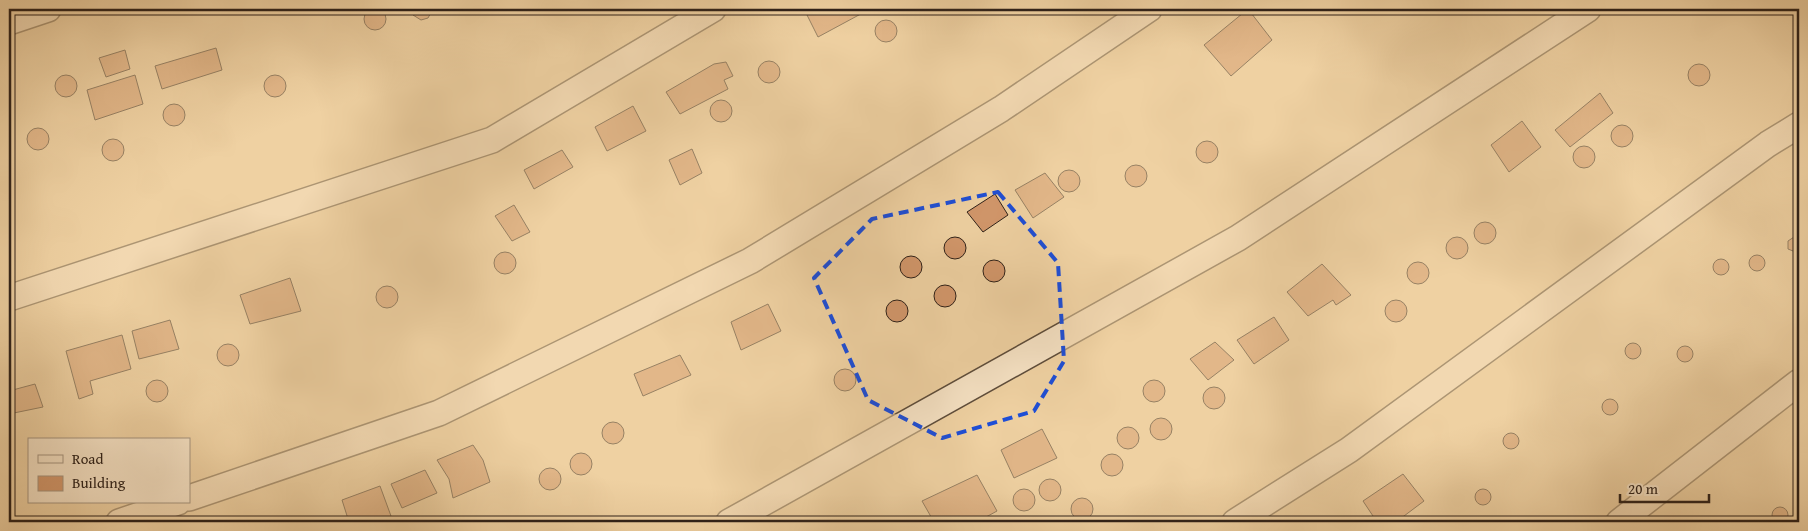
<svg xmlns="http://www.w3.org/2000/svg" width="1808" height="531" viewBox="0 0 1808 531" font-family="'Gentium Book Plus',serif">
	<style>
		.building { fill: #d2976b; stroke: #2e2119 }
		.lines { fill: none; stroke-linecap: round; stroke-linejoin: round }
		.minor-casing { stroke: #5e4d3b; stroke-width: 28 }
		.minor { stroke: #f5e1c3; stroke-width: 25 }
		.marked { fill: none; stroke: #1d4ed8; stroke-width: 4; stroke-dasharray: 10 6; stroke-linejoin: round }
	</style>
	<rect width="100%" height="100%" fill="#efd1a2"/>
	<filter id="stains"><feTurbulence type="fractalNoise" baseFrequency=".004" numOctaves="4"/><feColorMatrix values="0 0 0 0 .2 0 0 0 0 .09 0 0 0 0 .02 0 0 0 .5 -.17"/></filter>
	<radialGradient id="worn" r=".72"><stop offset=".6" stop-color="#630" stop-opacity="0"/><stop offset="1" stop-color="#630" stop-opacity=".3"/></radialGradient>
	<path class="building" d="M364 19a11 11 0 1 1 22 0a11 11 0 1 1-22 0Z
		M411,9H433L428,18L421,20L413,15Z
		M804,9H870L818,37Z
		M1248,9L1272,40L1231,76L1204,45Z
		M875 31a11 11 0 1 1 22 0a11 11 0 1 1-22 0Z
		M216,48L222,70L162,89L155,66Z
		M125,50L130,69L106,77L99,58Z
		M758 72a11 11 0 1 1 22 0a11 11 0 1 1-22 0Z
		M726,62L733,76L724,80L728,89L680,114L666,92L714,64Z
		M1688 75a11 11 0 1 1 22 0a11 11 0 1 1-22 0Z
		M135,75L143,104L95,120L87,90Z
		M55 86a11 11 0 1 1 22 0a11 11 0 1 1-22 0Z
		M264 86a11 11 0 1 1 22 0a11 11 0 1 1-22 0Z
		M1600,93L1613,113L1570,147L1555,130Z
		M710 111a11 11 0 1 1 22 0a11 11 0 1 1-22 0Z
		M163 115a11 11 0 1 1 22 0a11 11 0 1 1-22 0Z
		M633,106L646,131L607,151L595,127Z
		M1522,121L1541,147L1509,172L1491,145Z
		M1611 136a11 11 0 1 1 22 0a11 11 0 1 1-22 0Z
		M27 139a11 11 0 1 1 22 0a11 11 0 1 1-22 0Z
		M102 150a11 11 0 1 1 22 0a11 11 0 1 1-22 0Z
		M1196 152a11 11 0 1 1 22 0a11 11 0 1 1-22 0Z
		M1573 157a11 11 0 1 1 22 0a11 11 0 1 1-22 0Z
		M692,149L702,173L680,185L669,160Z
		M562,150L573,167L534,189L524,170Z
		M1125 176a11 11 0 1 1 22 0a11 11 0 1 1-22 0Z
		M1058 181a11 11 0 1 1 22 0a11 11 0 1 1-22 0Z
		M1045,173L1064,197L1033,218L1015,190Z
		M995,194L1008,215L983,232L967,212Z
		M514,205L530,232L512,241L495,216Z
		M1474 233a11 11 0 1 1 22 0a11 11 0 1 1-22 0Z
		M1794,237L1799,238L1798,253L1788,249V241Z
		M1446 248a11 11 0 1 1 22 0a11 11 0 1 1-22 0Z
		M944 248a11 11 0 1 1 22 0a11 11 0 1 1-22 0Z
		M494 263a11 11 0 1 1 22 0a11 11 0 1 1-22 0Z
		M1749 263a8 8 0 1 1 16 0a8 8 0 1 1-16 0Z
		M900 267a11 11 0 1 1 22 0a11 11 0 1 1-22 0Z
		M1713 267a8 8 0 1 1 16 0a8 8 0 1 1-16 0Z
		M983 271a11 11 0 1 1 22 0a11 11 0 1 1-22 0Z
		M1407 273a11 11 0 1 1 22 0a11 11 0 1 1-22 0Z
		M1322,264L1351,295L1336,305L1333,300L1308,316L1287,292Z
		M290,278L301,311L250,324L240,295Z
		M934 296a11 11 0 1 1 22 0a11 11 0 1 1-22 0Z
		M376 297a11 11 0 1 1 22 0a11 11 0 1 1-22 0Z
		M886 311a11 11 0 1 1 22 0a11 11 0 1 1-22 0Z
		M1385 311a11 11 0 1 1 22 0a11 11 0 1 1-22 0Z
		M768,304L781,331L741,350L731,322Z
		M1274,317L1289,340L1254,364L1237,340Z
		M170,320L179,349L139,359L132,331Z
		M122,335L131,369L90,381L93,394L79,399L66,351Z
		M1215,342L1234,360L1208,380L1190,359Z
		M1625 351a8 8 0 1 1 16 0a8 8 0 1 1-16 0Z
		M217 355a11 11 0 1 1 22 0a11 11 0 1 1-22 0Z
		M1677 354a8 8 0 1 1 16 0a8 8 0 1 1-16 0Z
		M680,355L691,375L643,396L634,374Z
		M834 380a11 11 0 1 1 22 0a11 11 0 1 1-22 0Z
		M1143 391a11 11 0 1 1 22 0a11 11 0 1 1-22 0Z
		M146 391a11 11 0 1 1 22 0a11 11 0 1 1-22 0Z
		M35,384L43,407L9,414V391Z
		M1203 398a11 11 0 1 1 22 0a11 11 0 1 1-22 0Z
		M1602 407a8 8 0 1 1 16 0a8 8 0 1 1-16 0Z
		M1150 429a11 11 0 1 1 22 0a11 11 0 1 1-22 0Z
		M602 433a11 11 0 1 1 22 0a11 11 0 1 1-22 0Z
		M1117 438a11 11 0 1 1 22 0a11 11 0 1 1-22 0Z
		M1042,429L1057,458L1014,478L1001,450Z
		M1503 441a8 8 0 1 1 16 0a8 8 0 1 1-16 0Z
		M473,445L483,460L490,482L453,498L449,479L437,460Z
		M570 464a11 11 0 1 1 22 0a11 11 0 1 1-22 0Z
		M1101 465a11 11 0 1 1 22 0a11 11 0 1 1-22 0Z
		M539 479a11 11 0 1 1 22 0a11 11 0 1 1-22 0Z
		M425,470L437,493L402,508L391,484Z
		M1403,474L1424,501L1396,522H1377L1363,501Z
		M977,475L997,511L977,522H934L922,501Z
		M1039 490a11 11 0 1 1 22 0a11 11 0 1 1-22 0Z
		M380,486L391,516L372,522H349L342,500Z
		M1475 497a8 8 0 1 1 16 0a8 8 0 1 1-16 0Z
		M1013 500a11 11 0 1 1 22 0a11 11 0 1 1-22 0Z
		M1071 509a11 11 0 1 1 22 0a11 11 0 1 1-22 0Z
		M1772 515a8 8 0 1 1 16 0a8 8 0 1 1-16 0Z"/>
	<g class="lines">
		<defs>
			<path id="minor" d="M9,22L48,9
				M9,298L492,140L713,9
				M189,498L439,413L750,261L1001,109L1149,9
				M119,522L178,502
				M729,522L1238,238L1588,9
				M1235,522L1349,450L1768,144L1799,125
				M1619,522L1799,382"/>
		</defs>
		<use href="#minor" class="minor-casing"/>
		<use href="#minor" class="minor"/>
	</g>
	<path d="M0 0H1808V531H0ZM998,192L1058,263L1064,361L1034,411L942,438L868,400L814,278L872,219Z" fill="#efd1a2" fill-opacity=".55" fill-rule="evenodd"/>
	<path class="marked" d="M998,192L1058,263L1064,361L1034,411L942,438L868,400L814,278L872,219Z"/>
	<rect width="1808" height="531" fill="none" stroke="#efd1a2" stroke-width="30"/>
	<rect x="10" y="10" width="1788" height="511" fill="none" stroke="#2e2119" stroke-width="2.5"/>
	<rect x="15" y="15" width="1778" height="501" fill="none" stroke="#2e2119"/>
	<rect x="28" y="438" width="162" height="65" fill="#f5e1c3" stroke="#a5947f"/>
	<rect x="38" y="455" width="25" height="8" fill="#f5e1c3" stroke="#a5947f"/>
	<text x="72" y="464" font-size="15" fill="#2e2119">Road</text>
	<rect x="38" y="476" width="25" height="15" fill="#d2976b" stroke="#a5947f"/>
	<text x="72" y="488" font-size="15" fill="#2e2119">Building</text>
	<path d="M1620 494v8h89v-8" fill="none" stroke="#2e2119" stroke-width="2.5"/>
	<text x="1628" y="494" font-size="15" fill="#2e2119" stroke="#f5e1c3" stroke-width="4" paint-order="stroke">20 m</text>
	<rect width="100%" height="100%" filter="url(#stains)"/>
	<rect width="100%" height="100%" fill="url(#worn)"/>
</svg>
